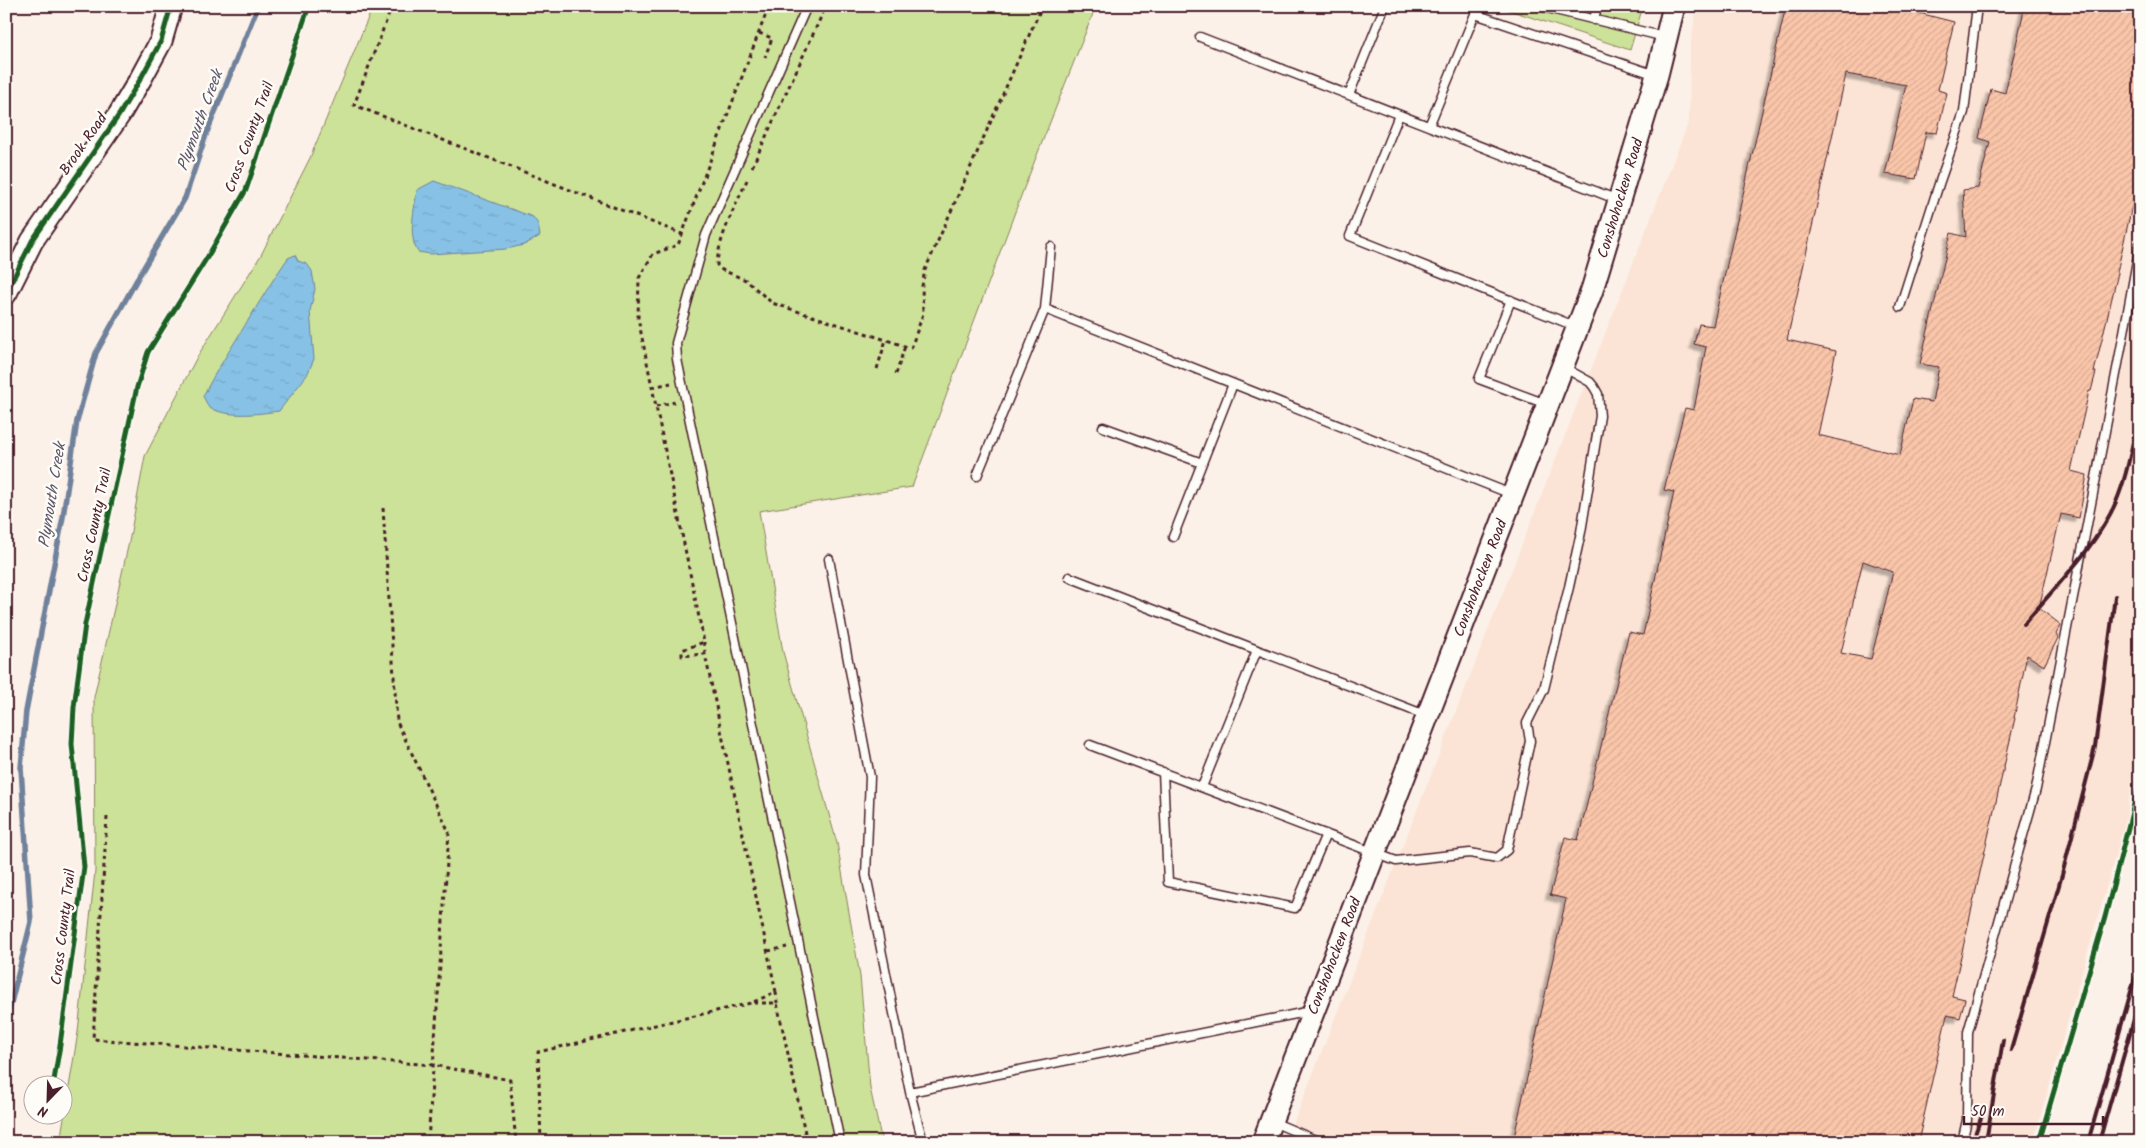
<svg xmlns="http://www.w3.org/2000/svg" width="2146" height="1148" viewBox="0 0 2146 1148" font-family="Kalam,sans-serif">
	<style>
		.built { fill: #fbe4d5 }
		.pitch { fill: #cce298; stroke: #8b8062 }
		.water { fill: url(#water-ripples); stroke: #6f819b }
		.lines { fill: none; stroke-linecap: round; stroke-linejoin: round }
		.stream { stroke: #6f819b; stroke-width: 5.5 }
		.building { fill: url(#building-hatch); stroke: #4a1f2b; fill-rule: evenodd; filter: url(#shadow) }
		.lane-casing { stroke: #4a1f2b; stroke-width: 11 }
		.secondary-casing { stroke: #4a1f2b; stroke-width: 25 }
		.path { stroke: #4a1f2b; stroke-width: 3; stroke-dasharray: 4 4; stroke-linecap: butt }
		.lane { stroke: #fdfcf7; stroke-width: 8 }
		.secondary { stroke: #fdfcf7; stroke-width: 21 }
		.rail { stroke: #4a1f2b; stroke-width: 4 }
		.cycleway-casing { stroke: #fdfcf7; stroke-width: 8 }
		.cycleway { stroke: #1b5e20; stroke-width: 5 }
		.labels { text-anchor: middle; stroke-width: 5; stroke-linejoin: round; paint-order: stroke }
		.street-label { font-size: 15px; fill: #4a1f2b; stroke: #fdfcf7 }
		.water-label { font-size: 16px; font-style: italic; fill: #5f586c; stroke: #fdfcf7 }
	</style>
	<defs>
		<pattern id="water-ripples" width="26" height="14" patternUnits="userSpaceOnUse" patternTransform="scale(1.25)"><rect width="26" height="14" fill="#87c2e6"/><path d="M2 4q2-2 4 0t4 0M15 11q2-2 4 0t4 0" fill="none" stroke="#76a6c5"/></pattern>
		<pattern id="building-hatch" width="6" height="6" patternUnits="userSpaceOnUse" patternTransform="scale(1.25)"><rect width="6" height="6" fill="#fac6aa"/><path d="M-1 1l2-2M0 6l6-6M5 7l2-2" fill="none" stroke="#d8aa92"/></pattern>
		<filter id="shadow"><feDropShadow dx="-4.5" dy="4.5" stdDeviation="1" flood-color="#0004"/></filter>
	</defs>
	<rect width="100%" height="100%" fill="#fcf1e8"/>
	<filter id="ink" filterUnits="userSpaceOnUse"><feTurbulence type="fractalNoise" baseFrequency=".02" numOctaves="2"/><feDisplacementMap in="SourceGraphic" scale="10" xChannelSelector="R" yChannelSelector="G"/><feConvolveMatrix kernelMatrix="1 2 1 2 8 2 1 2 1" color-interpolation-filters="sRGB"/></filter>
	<g filter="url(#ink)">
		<path class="built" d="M1697,6H2140V719L2127,816L2033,1142H1286L1689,121L1690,47Z"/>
		<path class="pitch" d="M373,6H1096L1024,188L912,487L759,511L783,652L837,843L860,976L870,1088L882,1142H60L78,1032L95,871L94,697L129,542L145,456L197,357L261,255L310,158Z
			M1497,6H1643L1630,50Z"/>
		<path class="water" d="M434,181L533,217L538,224L540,236L524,245L506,249L431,254L418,252C407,236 415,207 417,190Z
			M295,255L298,261L307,264L312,271L315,289L310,311L314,359L307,375L279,411C255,414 232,418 209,408L203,396L215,374L273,280L288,258Z"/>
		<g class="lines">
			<path class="stream" d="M6,1023L31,922L21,768L26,711L63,517L77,421L96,353L140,274L185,198L207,132L258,6"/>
		</g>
		<path class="building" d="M1786,6H1916L1915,12L1954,22L1938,90L1947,93L1937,133L1926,132L1916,179L1885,174L1906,85L1846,74L1787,340L1836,351L1818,435L1900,455L1913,399L1932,402L1939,367L1920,364L1951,233L1966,237L1963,190L1978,188L1990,142L1979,138L1991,89L2005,93L2025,6H2140V171L2117,272L2118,273L2094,372H2096L2091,391H2089L2071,471L2087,475L2079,518L2061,514L2039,608L2061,625L2056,634L2058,638L2044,666L2027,655L2014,718H2015L1952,996L1965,999L1960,1018L1947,1015L1918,1142H1513L1566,899L1550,895L1565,837L1578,840L1629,632L1643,635L1674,492L1664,490L1685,408L1694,410L1706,347L1694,344L1699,324L1713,326ZM1863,561L1893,572L1871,659L1841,653Z"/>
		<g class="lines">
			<defs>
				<path id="lane" d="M807,6L706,235L676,343L677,359L840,1142
					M1539,6L1665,37
					M1594,20L1597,6
					M1200,37L1618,200
					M1349,95L1385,6
					M1399,115L1350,236L1577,327
					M1429,126L1475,14L1656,75
					M1511,300L1479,379L1546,404
					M1900,307L1939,184L1964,112L1977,6
					M1045,309L1051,247
					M1103,427L1202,463
					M977,476L1045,309L1511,494
					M1173,537L1233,384
					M829,559L870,777L866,875L910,1092
					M1069,577L1425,715
					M1090,745L1396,861L1470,853L1497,858L1507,850L1530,741L1527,723L1544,689L1569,587L1581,532L1600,416L1598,394L1594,387L1590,382L1563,367
					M1163,772L1168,882L1295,908L1326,834
					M1202,787L1257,650
					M1273,1122L1320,1142
					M923,1142L910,1092L1311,1011
					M1962,1142L1967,1120L1968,1032L2036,789L2123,338L2140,244"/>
				<path id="secondary" d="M6,293L32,241L119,115L141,78L161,41L171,6
					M1263,1142L1592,290L1657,75L1674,6"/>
			</defs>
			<use href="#lane" class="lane-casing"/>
			<use href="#secondary" class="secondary-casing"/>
			<path class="path" d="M392,6L354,105L682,234
				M759,33L772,38L765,57
				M752,167L826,6
				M747,180C736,205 718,238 717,265L722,270L746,280L772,303L911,348L923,314L922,286L925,270L1042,6
				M877,369L886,340
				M896,374L905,346
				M652,387L671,383
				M656,406L675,402
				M383,508L397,722L449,832L428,1142
				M704,642L705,654
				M107,817L93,1039L433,1065L510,1080L516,1142
				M768,951L787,947
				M776,992L777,1003
				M754,1003H777L807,1142
				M541,1142L538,1052L751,1003L776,992L705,654L682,656V650L704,642L638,318L639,278L653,254L678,245L769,6"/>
			<use href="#lane" class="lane"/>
			<use href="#secondary" class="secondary"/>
			<path class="rail" d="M2024,624C2055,587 2097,546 2116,502C2125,481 2130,458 2134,436
				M2011,1050L2062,875L2095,747L2115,596
				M1972,1142L1984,1110
				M1986,1142L2003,1040
				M2088,1142L2140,960
				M2099,1142L2140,998"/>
			<defs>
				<path id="cycleway" d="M6,293L32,241L119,115L141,78L161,41L171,6
					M53,1086L60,1045L84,867L72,744L74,707L85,624L137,387L148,352L208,256L246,190L309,6
					M2039,1142L2105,917L2140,781"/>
			</defs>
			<use href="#cycleway" class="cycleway-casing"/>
			<use href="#cycleway" class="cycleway"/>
		</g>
	</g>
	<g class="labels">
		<g class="street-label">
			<text transform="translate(249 137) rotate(-70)" y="5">Cross County Trail</text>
			<text transform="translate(83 144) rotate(-55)" y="5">Brook Road</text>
			<text transform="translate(1620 198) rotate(-73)" y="5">Conshohocken Road</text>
			<text transform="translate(94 525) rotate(-78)" y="5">Cross County Trail</text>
			<text transform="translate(1480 578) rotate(-69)" y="5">Conshohocken Road</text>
			<text transform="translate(63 927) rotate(-83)" y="5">Cross County Trail</text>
			<text transform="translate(1334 956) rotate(-69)" y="5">Conshohocken Road</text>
		</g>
		<g class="water-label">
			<text transform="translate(199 120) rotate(-70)" y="6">Plymouth Creek</text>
			<text transform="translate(51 495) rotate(-81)" y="6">Plymouth Creek</text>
		</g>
	</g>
	<rect width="2146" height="1148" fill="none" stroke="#fdfcf7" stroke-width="25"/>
	<rect x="12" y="12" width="2121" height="1123" fill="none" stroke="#4a1f2b" stroke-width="2" filter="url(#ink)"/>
	<g transform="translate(48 1100) rotate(203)"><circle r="24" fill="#fdfcf7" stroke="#b5a4a5"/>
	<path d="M0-4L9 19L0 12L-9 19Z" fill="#4a1f2b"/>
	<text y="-8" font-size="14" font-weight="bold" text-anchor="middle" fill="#4a1f2b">N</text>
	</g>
	<path d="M1964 1116v8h139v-8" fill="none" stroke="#4a1f2b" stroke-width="2.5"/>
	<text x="1971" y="1116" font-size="15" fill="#4a1f2b" stroke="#fdfcf7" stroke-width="4" paint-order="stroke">50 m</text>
</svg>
